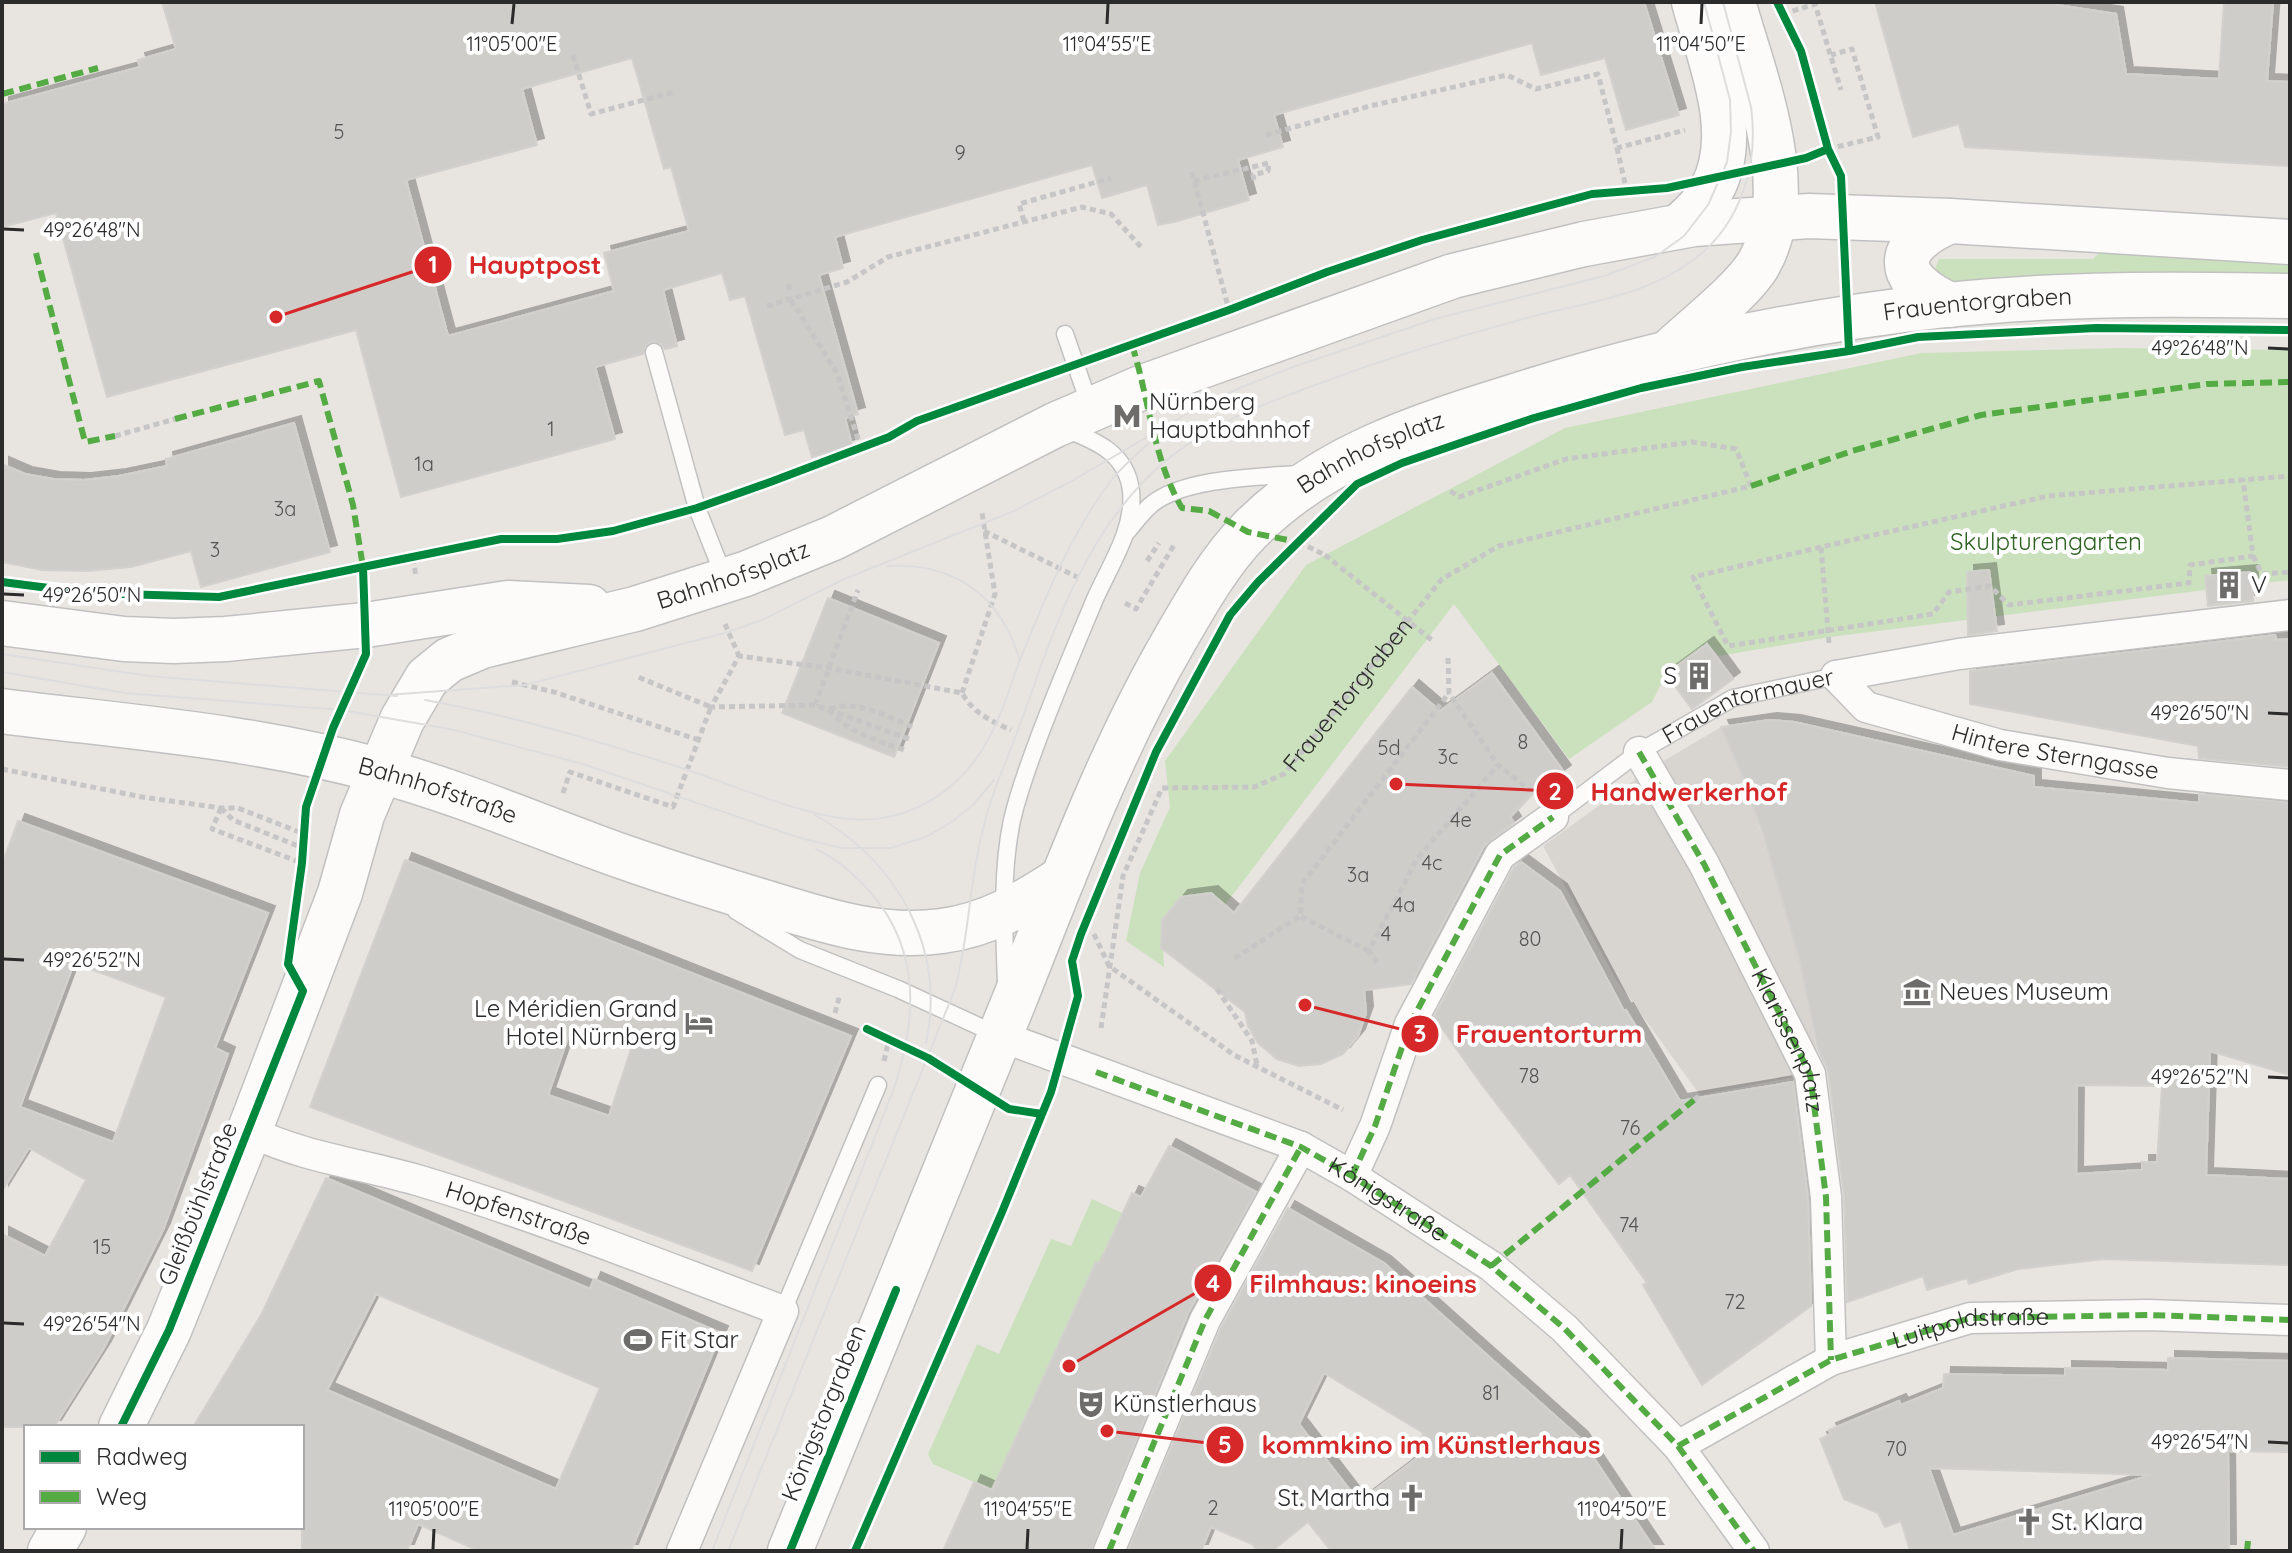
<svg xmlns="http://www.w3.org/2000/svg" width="2292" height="1553" viewBox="0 0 2292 1553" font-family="Quicksand,sans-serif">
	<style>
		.green { fill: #cbe1bd }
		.plaza { fill: #d8d5d1 }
		.building { fill: #cfcdca; stroke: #d3d1cd; stroke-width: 2; fill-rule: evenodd; filter: url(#shadow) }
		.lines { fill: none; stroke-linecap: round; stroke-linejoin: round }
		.lane-casing { stroke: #c2c1c1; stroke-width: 19 }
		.street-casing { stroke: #c2c1c1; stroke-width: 33 }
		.secondary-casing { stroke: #c2c1c1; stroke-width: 47 }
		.path { stroke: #c6c6c6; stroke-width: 5; stroke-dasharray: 6 4; stroke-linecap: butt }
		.lane { stroke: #fcfbfa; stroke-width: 16 }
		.street { stroke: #fcfbfa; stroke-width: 30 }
		.secondary { stroke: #fcfbfa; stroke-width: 44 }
		.tram { stroke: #deddde; stroke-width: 2 }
		.path-bridge { stroke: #c6c6c6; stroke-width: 5; stroke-dasharray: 6 4; stroke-linecap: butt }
		.quiet { stroke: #54ab44; stroke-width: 6; stroke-dasharray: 12 6; stroke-linecap: butt }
		.cycleway-casing { stroke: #fff; stroke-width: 13 }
		.cycleway { stroke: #00873e; stroke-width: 8 }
		.ticks { fill: none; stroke: #2b2b2b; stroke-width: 3 }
		.labels { text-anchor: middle; stroke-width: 8; stroke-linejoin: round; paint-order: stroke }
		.number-label { font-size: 20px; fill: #555454 }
		.street-label { font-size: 24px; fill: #2b2b2b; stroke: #fff }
		.poi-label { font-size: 24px; fill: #2b2b2b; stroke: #fff; text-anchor: start }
		.park-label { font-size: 24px; fill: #2d6220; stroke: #fff }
		.ticks-label { font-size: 20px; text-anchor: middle; fill: #2b2b2b; stroke: #fff; stroke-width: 8; stroke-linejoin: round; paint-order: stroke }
		.leader { fill: none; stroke: #d62828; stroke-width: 3 }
		.callout-dot { fill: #d62828; stroke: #fff; stroke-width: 3 }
		.mark-label { font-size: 24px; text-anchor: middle; font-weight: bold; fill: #fff }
		.callout-label { font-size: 26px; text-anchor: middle; font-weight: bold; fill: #d62828; stroke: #fff; stroke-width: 8; stroke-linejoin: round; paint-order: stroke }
	</style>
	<defs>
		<filter id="shadow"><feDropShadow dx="7" dy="-7" stdDeviation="0" flood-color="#0004"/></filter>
	</defs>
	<rect width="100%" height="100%" fill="#e8e5e1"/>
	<path class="green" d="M2105,247L2290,257V277L1955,283L1942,277L1935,269L1939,259H2093Z
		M2120,348L2290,350V580L2253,584L2250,572L2206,576L2205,590L1830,637L1719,656L1707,644L1666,674L1652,702L1569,759L1454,604L1225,905L1211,893L1181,897L1162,920L1164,967L1126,941L1140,873L1170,807L1165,761L1306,565L1565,428L1921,353Z
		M1092,1199L1122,1213L1099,1264L1096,1263L992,1490L933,1464L928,1454L977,1344L999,1354L1051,1239L1071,1246Z"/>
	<path class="plaza" d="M1721,727L1743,777L1781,894L1799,958L1821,1072L1700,1095L1617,981L1543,846L1650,769Z"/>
	<path class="building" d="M162,2H1644L1679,115L1626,130L1605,58L1541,75L1532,43L1274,115L1283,147L1238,160L1249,200L1174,222L1158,225L1147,185L1102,198L1092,165L835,237L843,268L819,275L858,414L845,418L852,445L812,457L804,430L785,435L745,296L730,300L722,273L663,290L677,346L665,349L661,344L652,341L646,345L643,354L595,367L615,439L401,497L356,330L107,397L56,213L2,227V104L140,67L138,60L176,49ZM632,58L664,169L671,167L689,231L604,253L614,291L448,336L406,180L537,145L522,89Z
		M1875,2H2056L2057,5L2116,14L2126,74L2219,79L2224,2H2273L2267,81L2290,82V166L1965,147L1959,124L1913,137Z
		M294,423L330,552L201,587L191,551L131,567L88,571L42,570L2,562V464L25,474L53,479L84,480L119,476L167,466L166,459Z
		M1989,570L1997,631L1968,635L1967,572Z
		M2250,572L2253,601L2208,606L2205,576Z
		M828,598L939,643L894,757L782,713Z
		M2275,635L2276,640L2290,639V767L2199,758L2198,746L1970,704V671Z
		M1707,644L1733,679L1692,709L1666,674Z
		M1492,673L1564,772L1530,796L1510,817L1514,823L1484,846L1411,984L1364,990L1366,1013L1358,1036L1343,1054L1321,1064L1299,1066L1277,1059L1258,1043L1248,1026L1245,1012L1161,948L1162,920L1181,897L1211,893L1234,913L1412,687L1440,711Z
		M1770,720L1794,722L2034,776V787L2199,803V794L2290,803V1075L2210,1051L2206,1175L2290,1179V1265L2104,1259L2018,1269L1969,1284L1967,1278L1927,1290L1923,1276L1847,1302L1844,1196L1828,1071L1818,1049L1799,958L1763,834L1743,777L1721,727ZM2077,1085L2162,1086L2157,1162H2142V1170L2076,1174Z
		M18,821L268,913L215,1048L228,1054L163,1230L104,1348L54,1427H2V1234L45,1256L86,1180L29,1148L2,1191V864ZM74,963L166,997L113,1142L20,1107Z
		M405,860L851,1036L752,1271L310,1107ZM573,1023L633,1043L609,1116L548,1095Z
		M1521,862L1560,891L1624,1011L1626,1010L1680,1101L1793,1082L1808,1198L1811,1306L1702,1385L1643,1285L1647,1283L1570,1175L1559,1184L1482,1085L1434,1017L1514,867Z
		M1169,1146L1256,1192L1188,1313L1091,1551H943L974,1482L992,1490L1096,1262L1099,1264L1132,1193L1141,1197Z
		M326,1178L590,1289L594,1279L721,1333L631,1551H479L418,1524L407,1551H302V1427H193L261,1315ZM376,1294L600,1388L556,1489L327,1390Z
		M1288,1208L1384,1263L1581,1439L1656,1551H1331L1308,1522L1272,1551H1258L1252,1544L1211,1527L1201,1551H1128L1221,1328ZM1324,1373L1425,1434L1416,1441L1425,1452L1359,1502L1299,1424Z
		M2168,1358L2290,1361V1452L2228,1451L2229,1551H1910L1901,1521L1885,1527L1878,1513L1844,1499L1820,1439L1831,1434L1829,1430L1899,1401L1901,1405L1943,1388L1944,1374L2065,1376V1368L2168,1370ZM1929,1468L2151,1475L1953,1535Z"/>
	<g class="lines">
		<defs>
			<g id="lane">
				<path d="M1065,334L1090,406"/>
				<path d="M654,352L697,508L725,579"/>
				<path d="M1126,533C1134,524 1142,512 1152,504C1185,478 1258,477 1299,474"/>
				<path id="s2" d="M1553,817L1639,752L1733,698L1836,676"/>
				<path d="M736,911L800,950L898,989L1000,1036"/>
				<path d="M1006,984C1004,930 1001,873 1012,820C1018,795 1027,769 1036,745C1054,696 1075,647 1095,599C1110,565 1135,529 1131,491C1127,454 1097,441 1065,429"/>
				<path d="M783,1311L878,1085"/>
			</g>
			<g id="street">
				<path id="s3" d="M1836,676L1866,707L2000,745L2168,773L2290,785"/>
				<path d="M1836,676L1959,654L2290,615"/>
				<path id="s4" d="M1639,752L1704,864L1810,1074L1826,1197L1831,1360"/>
				<path id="s5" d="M1000,1036L1301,1147L1352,1176L1491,1266L1564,1328L1678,1446L1754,1551"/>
				<path id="s6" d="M249,1131C302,1157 361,1164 417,1180C541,1217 662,1266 783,1311L682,1551"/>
				<path d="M1352,1176L1375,1126L1410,1024L1500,855L1553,817"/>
				<path id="s7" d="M1678,1446L1831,1360L1970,1318L2148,1315L2290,1320"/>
				<path d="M1109,1551L1205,1320L1301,1147"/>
			</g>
			<g id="secondary">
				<path d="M1680,226C1692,215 1704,204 1712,189C1742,133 1709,58 1694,2"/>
				<path d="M1950,305C1893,279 1892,246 1950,221"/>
				<path d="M1668,353C1692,330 1745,289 1759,263C1801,189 1754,77 1733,2"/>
				<path d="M2,623L124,639L174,641L226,639L366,625L508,603L589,607"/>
				<path id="s8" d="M2,711C128,727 254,736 377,770C449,789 518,818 588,844C643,865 698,882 754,899C817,918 876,940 942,931C988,925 1025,903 1063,878"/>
				<path id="s9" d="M121,1427L169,1330L252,1124L340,893L362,815L402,720L427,678L449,660L482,646L635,609L745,574L833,538L1055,425L1143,387L1453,276L1584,244L1694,224L1809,216L1950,221L2290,242"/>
				<path d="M50,1551L64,1527"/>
				<path id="s10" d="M790,1551C865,1366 942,1181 1016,996C1064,876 1109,753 1174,641C1196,603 1218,563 1249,531C1321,457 1416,427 1512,397C1653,352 1799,321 1946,305C2061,293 2175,294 2290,296"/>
			</g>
		</defs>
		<use href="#lane" class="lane-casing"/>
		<use href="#street" class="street-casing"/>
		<use href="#secondary" class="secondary-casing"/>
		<g class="path">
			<path d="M1783,14L1815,4L1841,90"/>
			<path d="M573,55L591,114L674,92"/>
			<path d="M1266,135L1370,106L1507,75L1536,89L1598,74L1617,148L1685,130"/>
			<path d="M1617,148L1627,192"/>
			<path d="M1828,149L1878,137L1852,49L1831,55"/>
			<path d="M1192,172L1229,310"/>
			<path d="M1194,181L1269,163L1268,171L1253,175L1254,180"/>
			<path d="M1024,221L1019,204L1111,178"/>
			<path d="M788,284L790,291"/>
			<path d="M791,300L837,373L861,449"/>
			<path d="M767,306L847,282L888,257L1082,207L1111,214L1141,247"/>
			<path d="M115,436L175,419"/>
			<path d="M984,531L1077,577"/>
			<path d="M1299,542L1325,555"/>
			<path d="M1821,547L1693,577L1728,646L1933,614L1949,592L1990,586L2009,605L2189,583L2190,565L2253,556L2243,479"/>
			<path d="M2253,556L2262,574L2290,572"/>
			<path d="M413,558L416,577"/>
			<path d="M1147,561L1159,543"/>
			<path d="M1125,603L1136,609L1174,545"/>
			<path d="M725,624L739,656"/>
			<path d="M1829,643L1821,547L2048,496L2290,476"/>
			<path d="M1448,658L1449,693L1498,765L1530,790"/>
			<path d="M512,682L554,692L699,740"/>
			<path d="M962,693L995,594L982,513"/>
			<path d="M815,705L858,590"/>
			<path d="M830,709C857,699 887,717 913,727"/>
			<path d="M829,710C848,733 877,740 904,750"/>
			<path d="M909,739L815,705L711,707L739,656L828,668L962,693C973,713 991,721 1011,730"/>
			<path d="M2,769L142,797L221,808H238L312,837"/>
			<path d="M563,793L570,772L673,807L711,707L638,677"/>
			<path d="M221,808L212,829L302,863L307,860"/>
			<path d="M221,808L233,820L308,850"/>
			<path d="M1094,934L1109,966L1234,1055L1343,1110"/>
			<path d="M1369,951L1300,916L1302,884L1449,693"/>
			<path d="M1235,958L1300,916"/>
			<path d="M1377,963L1369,951L1417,859L1498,765"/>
			<path d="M1217,989L1252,1041L1257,1065"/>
			<path d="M835,1013L840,994"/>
			<path id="s1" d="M1101,1028L1123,876L1162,788L1254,787L1284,774L1442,579L1499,546L1751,486L1736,449L1692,442L1566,459L1459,497L1449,490"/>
			<path d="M884,1061L889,1039"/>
			<path d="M1694,1100L1700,1095"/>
		</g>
		<use href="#lane" class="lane"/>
		<use href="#street" class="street"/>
		<use href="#secondary" class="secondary"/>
		<path class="tram" d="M887,566C955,562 1001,596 1020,661
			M2,654L149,676L397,696
			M2,672L125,693L341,710L450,729L583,764L800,838L841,848H891L928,836L953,821L973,805L994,780
			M386,695L525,685L728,632L762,620L842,580L1014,511L1070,482L1197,408L1242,387L1293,367L1435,319L1604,276L1655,257L1684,236L1708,205L1727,162L1731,132L1730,100L1704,2
			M425,700C515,716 601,742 688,770C739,787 822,825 875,819C930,813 971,777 994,728C1005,706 1011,683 1020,660C1045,598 1072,530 1114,477C1124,465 1137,454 1149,443
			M815,815C898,862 946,948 926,1043
			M712,1551L893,1091C919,1015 921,942 861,882C847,868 833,857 816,849
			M728,1551L955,989C969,938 969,885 982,833C990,798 1004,766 1017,733C1049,645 1077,549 1145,480C1195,428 1262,404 1329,380C1398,354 1467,334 1538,315C1591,302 1649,294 1693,260C1741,225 1759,164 1751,107L1723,2"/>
		<path class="path-bridge" d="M1325,555L1433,641"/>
		<path class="quiet" d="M2,94L98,68
			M36,253L85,442L115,436
			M1132,345C1149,398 1153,459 1182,508L1209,511L1248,532L1298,542
			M175,419L319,381L353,505L363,567L358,568
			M1751,486L1852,451L1981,415L2207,384L2290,382
			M1639,752L1704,864L1810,1074L1826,1197L1831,1360
			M1096,1072L1301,1147L1352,1176L1491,1266L1564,1328L1678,1446L1754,1551
			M1352,1176L1375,1126L1410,1024L1500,855L1553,817
			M1491,1266L1694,1100
			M1678,1446L1831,1360L1970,1318L2148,1315L2290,1320
			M1109,1551L1205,1320L1301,1147
			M2247,1551L2248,1541"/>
		<defs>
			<path id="cycleway" d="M1777,2L1801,51L1828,149L1841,176L1849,351
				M2,582L88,593L219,597L363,567
				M867,1029L928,1058L1009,1109L1042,1114
				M121,1427L169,1330L303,991L288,964L302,863L306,807L333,728L366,654L363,567L501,539H557L613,531L697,508L773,481L889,437L917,421L1229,310L1327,272L1422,240L1592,194L1667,188L1806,158L1828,149
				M790,1551L896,1290
				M855,1551L1002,1212L1051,1092L1078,996L1072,961L1081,934L1156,752L1230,615L1258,582L1357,484L1402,463L1466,441L1534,418L1641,388L1742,367L1849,351L1918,337L2096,328L2290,330"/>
		</defs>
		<use href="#cycleway" class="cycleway-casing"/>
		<use href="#cycleway" class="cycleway"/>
	</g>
	<path class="ticks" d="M512,24L514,4M1107,24L1108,4M1701,24L1702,4M4,229L24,230M2268,348L2288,349M4,594L24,595M2268,713L2288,714M4,959L24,960M2268,1077L2288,1078M4,1323L24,1324M2268,1442L2288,1443M433,1549L434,1529M1027,1549L1028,1529M1621,1549L1622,1529"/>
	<defs>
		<symbol id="metro-bare" viewBox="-9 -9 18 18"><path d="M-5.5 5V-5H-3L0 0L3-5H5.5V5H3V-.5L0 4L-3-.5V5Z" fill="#6d6c6b" stroke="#fff" stroke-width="2.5" paint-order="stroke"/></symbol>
		<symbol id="building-bare" viewBox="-9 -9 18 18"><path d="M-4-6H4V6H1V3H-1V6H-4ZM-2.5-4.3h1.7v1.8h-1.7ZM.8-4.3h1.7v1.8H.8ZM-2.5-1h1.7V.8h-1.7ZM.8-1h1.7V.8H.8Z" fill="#6d6c6b" stroke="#fff" stroke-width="2.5" paint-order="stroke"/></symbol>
		<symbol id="museum-bare" viewBox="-9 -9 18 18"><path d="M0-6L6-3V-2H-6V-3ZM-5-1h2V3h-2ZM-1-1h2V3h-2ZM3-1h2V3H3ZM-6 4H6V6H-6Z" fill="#6d6c6b" stroke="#fff" stroke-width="2.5" paint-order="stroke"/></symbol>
		<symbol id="hotel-bare" viewBox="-9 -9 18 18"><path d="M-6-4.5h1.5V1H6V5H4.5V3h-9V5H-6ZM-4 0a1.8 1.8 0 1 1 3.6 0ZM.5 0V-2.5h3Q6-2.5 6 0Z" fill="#6d6c6b" stroke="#fff" stroke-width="2.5" paint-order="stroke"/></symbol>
		<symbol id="stadium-bare" viewBox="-9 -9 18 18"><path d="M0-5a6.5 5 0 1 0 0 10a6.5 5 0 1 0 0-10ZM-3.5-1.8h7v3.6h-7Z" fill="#6d6c6b" stroke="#fff" stroke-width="2.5" paint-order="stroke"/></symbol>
		<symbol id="theatre-bare" viewBox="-9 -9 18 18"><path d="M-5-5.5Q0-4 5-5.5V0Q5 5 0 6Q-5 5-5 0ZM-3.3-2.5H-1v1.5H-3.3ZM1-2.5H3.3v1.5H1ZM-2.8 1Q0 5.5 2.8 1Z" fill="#6d6c6b" stroke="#fff" stroke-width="2.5" paint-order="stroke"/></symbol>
		<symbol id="church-bare" viewBox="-9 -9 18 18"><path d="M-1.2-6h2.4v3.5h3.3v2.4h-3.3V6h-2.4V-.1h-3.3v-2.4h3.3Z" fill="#6d6c6b" stroke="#fff" stroke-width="2.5" paint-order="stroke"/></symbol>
	</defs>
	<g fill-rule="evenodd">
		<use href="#metro-bare" x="1107" y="396" width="40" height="40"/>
		<use href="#building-bare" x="2209" y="565" width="40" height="40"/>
		<use href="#building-bare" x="1679" y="656" width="40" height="40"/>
		<use href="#museum-bare" x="1897" y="972" width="40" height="40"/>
		<use href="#hotel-bare" x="679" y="1003" width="40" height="40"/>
		<use href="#stadium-bare" x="618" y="1320" width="40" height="40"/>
		<use href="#theatre-bare" x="1071" y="1384" width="40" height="40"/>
		<use href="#church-bare" x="1392" y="1478" width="40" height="40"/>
		<use href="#church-bare" x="2009" y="1502" width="40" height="40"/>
	</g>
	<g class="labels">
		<g class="number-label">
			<text x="339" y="139">5</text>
			<text x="960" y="160">9</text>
			<text x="551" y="436">1</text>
			<text x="424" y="471">1a</text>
			<text x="285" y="516">3a</text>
			<text x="215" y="557">3</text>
			<text x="1523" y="749">8</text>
			<text x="1389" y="755">5d</text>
			<text x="1448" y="764">3c</text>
			<text x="1461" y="827">4e</text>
			<text x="1432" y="870">4c</text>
			<text x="1358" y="882">3a</text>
			<text x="1404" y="912">4a</text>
			<text x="1386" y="941">4</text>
			<text x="1530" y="946">80</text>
			<text x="1529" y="1083">78</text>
			<text x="1630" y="1135">76</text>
			<text x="1629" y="1232">74</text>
			<text x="102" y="1254">15</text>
			<text x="1735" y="1309">72</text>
			<text x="1491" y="1400">81</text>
			<text x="1896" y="1456">70</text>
			<text x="1213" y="1515">2</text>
		</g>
		<g class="street-label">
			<text dy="8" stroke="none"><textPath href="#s10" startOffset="1896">Frauentorgraben</textPath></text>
			<text dy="8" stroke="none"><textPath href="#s10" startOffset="1268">Bahnhofsplatz</textPath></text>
			<text dy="8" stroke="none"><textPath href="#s9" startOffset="1136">Bahnhofsplatz</textPath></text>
			<text dy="8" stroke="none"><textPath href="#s1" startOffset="476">Frauentorgraben</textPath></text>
			<text dy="8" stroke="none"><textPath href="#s2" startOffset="228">Frauentormauer</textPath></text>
			<text dy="8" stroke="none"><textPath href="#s3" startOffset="238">Hintere Sterngasse</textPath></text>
			<text dy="8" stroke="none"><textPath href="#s8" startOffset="444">Bahnhofstraße</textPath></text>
			<text dy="8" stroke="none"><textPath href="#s4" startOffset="326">Klarissenplatz</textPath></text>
			<text dy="8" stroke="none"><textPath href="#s5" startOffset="422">Königstraße</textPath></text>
			<text transform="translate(198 1204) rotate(-68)" y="8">Gleißbühlstraße</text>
			<text dy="8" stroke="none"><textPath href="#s6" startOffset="282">Hopfenstraße</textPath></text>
			<text dy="8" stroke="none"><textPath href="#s7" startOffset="320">Luitpoldstraße</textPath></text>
			<text transform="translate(824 1413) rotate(-68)" y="8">Königstorgraben</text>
		</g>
		<g class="poi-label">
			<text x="1149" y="410">Nürnberg<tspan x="1149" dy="28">Hauptbahnhof</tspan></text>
			<text x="2251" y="593">V</text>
			<text x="1677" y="684" text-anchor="end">S</text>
			<text x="1939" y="1000">Neues Museum</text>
			<text x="677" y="1017" text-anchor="end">Le Méridien Grand<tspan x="677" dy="28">Hotel Nürnberg</tspan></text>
			<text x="660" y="1348">Fit Star</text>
			<text x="1113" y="1412">Künstlerhaus</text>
			<text x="1390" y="1506" text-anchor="end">St. Martha</text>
			<text x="2051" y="1530">St. Klara</text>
		</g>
		<g class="park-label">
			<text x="2046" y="550">Skulpturengarten</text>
		</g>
	</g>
	<g class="ticks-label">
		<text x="512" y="51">11°05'00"E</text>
		<text x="1107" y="51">11°04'55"E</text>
		<text x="1701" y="51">11°04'50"E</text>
		<text x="92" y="237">49°26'48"N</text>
		<text x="2200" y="355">49°26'48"N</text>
		<text x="92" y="602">49°26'50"N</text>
		<text x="2200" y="720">49°26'50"N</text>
		<text x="92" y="967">49°26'52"N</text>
		<text x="2200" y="1084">49°26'52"N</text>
		<text x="92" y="1331">49°26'54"N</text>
		<text x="2200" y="1449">49°26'54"N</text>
		<text x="434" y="1516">11°05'00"E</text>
		<text x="1028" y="1516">11°04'55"E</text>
		<text x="1622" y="1516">11°04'50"E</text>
	</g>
	<path class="leader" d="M276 317L433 265M1396 784L1555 791M1305 1005L1420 1034M1069 1366L1213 1283M1107 1431L1225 1445"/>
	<g class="callout-dot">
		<circle cx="276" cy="317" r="8"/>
		<circle cx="1396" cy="784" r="8"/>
		<circle cx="1305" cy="1005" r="8"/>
		<circle cx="1069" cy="1366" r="8"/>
		<circle cx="1107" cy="1431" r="8"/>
		<circle cx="433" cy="265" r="20"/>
		<circle cx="1555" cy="791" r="20"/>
		<circle cx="1420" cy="1034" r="20"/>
		<circle cx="1213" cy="1283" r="20"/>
		<circle cx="1225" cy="1445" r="20"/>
	</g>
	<g class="mark-label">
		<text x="433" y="273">1</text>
		<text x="1555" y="800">2</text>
		<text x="1420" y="1042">3</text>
		<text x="1213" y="1292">4</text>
		<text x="1225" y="1453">5</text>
	</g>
	<g class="callout-label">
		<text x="535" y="274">Hauptpost</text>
		<text x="1689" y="801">Handwerkerhof</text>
		<text x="1549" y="1043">Frauentorturm</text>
		<text x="1363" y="1293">Filmhaus: kinoeins</text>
		<text x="1431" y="1454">kommkino im Künstlerhaus</text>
	</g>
	<rect width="2292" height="1553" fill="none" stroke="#2b2b2b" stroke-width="8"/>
	<rect x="24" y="1425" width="280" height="104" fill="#ffffff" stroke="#aaaaaa" stroke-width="2"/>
	<rect x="40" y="1451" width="40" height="12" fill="#00873e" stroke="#aaaaaa" stroke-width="2"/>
	<text x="96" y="1465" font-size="24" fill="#2b2b2b">Radweg</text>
	<rect x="40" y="1491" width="40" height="12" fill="#54ab44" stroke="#aaaaaa" stroke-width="2"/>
	<text x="96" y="1505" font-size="24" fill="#2b2b2b">Weg</text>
</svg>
